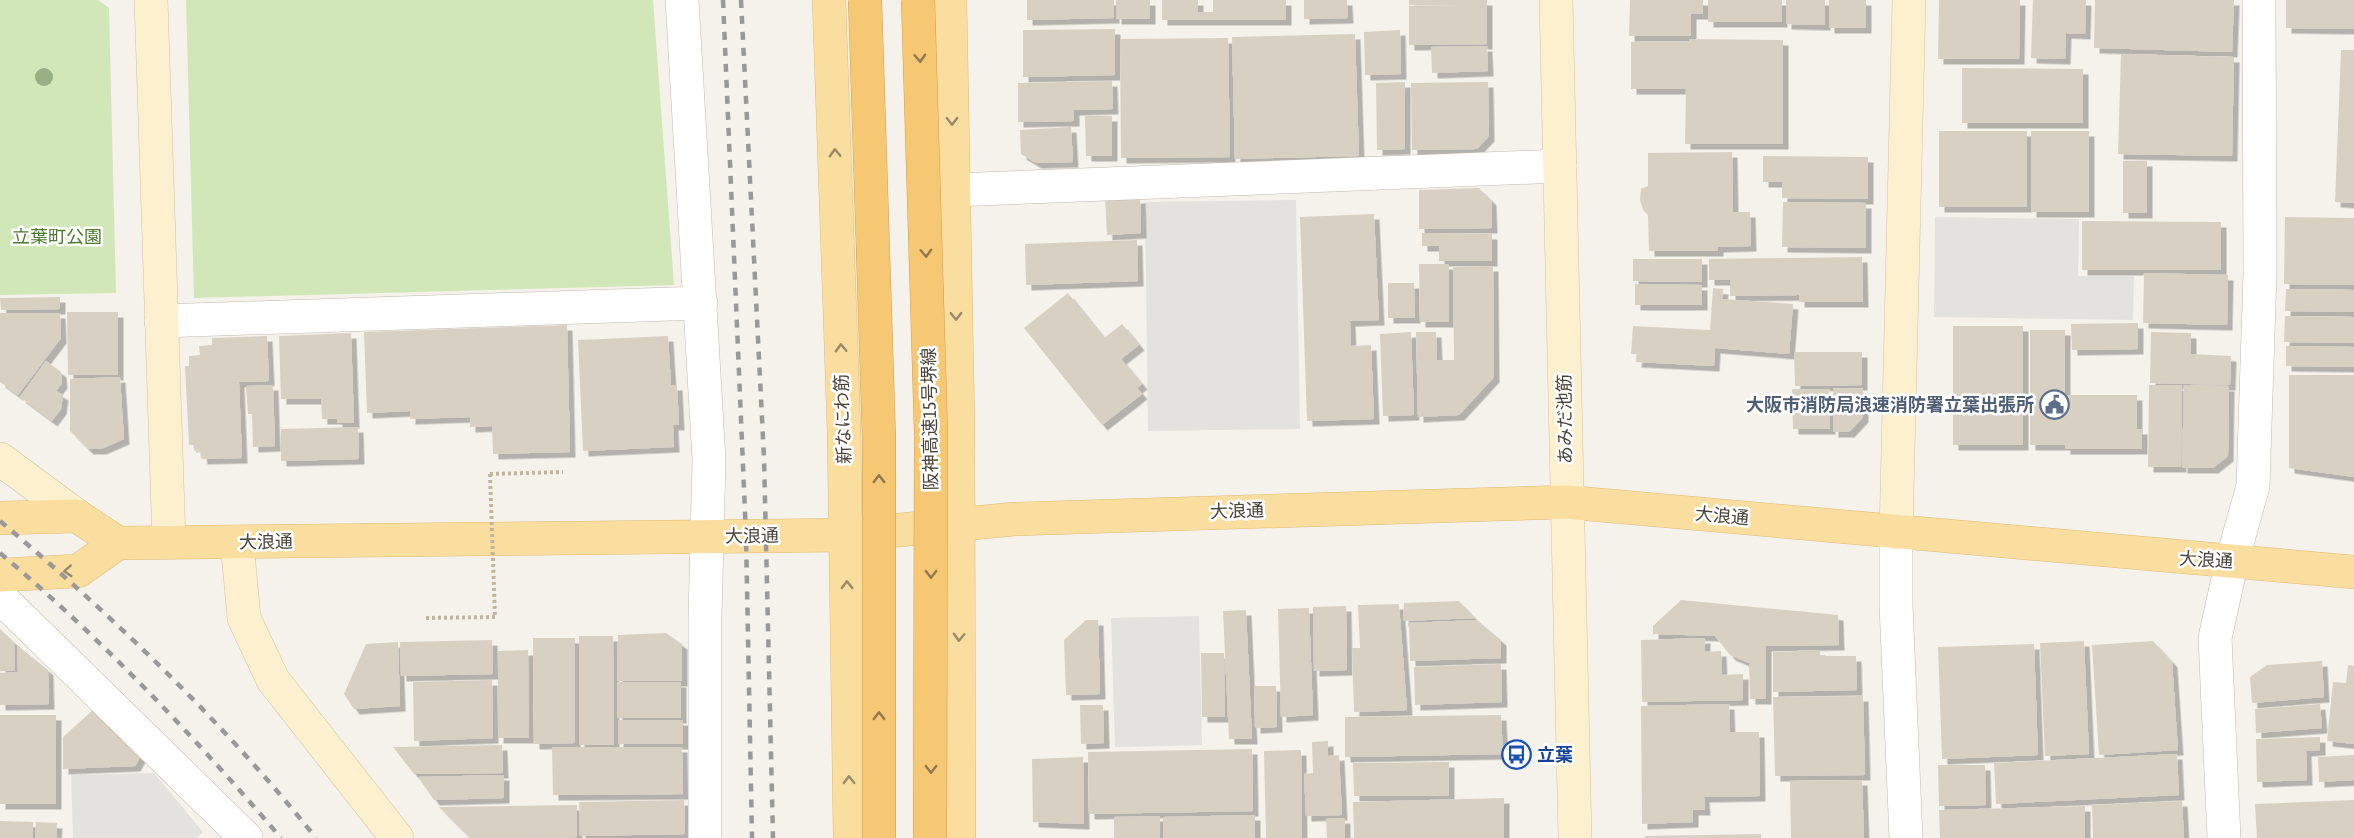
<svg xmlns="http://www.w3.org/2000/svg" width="2354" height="838" viewBox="0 0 2354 838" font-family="'Asap Condensed','Noto Sans JP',sans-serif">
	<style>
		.green { fill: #d2e7b7 }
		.parking { fill: #e4e2df }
		.building { fill: #d9d0c4; filter: url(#shadow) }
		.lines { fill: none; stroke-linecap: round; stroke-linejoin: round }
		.street-casing { stroke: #c0b9ae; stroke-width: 34 }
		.secondary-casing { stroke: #d2c39d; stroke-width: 34 }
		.primary-casing { stroke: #dfbb6f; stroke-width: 34 }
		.path { stroke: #c2b5a0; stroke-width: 4; stroke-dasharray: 3 3; stroke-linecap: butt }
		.street { stroke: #fff; stroke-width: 33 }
		.secondary { stroke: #fcf0ce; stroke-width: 33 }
		.primary { stroke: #fadea0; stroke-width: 33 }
		.rail { stroke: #999; stroke-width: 4.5; stroke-dasharray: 8 8; stroke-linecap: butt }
		.highway-bridge-casing { stroke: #d79d43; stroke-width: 34; stroke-linecap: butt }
		.path-bridge { stroke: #c2b5a0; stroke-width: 4; stroke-dasharray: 3 3; stroke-linecap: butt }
		.highway-bridge { stroke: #f7c874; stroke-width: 33 }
		.tree { fill: #98b084 }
		.oneway { stroke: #8f7851 }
		.oneway2 { stroke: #998967 }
		.labels { text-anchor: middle; stroke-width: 5; stroke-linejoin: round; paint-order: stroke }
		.park-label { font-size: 18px; fill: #4c7a2e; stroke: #fff }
		.service-label { font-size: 18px; font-weight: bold; fill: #4e5e75; stroke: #fff; text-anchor: end }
		.street-label { font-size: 18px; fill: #494339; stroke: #fff }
		.transit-label { font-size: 18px; font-weight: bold; fill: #164399; stroke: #fff; text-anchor: start }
	</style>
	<defs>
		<filter id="shadow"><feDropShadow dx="5.5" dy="5.5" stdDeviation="0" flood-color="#0004"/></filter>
	</defs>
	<rect width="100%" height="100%" fill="#f5f2ec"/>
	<path class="green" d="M0,0H98L109,8L116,293L0,295Z
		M186,0H653L674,285L194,298Z"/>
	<path class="parking" d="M1296,200L1300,429L1148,431L1145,202Z
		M1935,217L2079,219L2078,276H2134L2133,320L1934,317Z
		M1199,616L1202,745L1115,747L1111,618Z
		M154,773L203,832L197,838H73L71,775Z"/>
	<path class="building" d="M1027,0H1114V18L1027,20Z
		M1116,0H1150V19H1116Z
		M1162,0H1198V12H1213V0H1286V20H1162Z
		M1304,0H1347L1348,18L1304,19Z
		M1409,0H1487V44L1409,45V6L1465,5H1409Z
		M1630,0H1703V14H1691V36H1629Z
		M1708,0H1782V22H1708Z
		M1786,0H1825V25L1786,24Z
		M1829,0H1866V28H1829Z
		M1939,0H2020L2019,59H1938Z
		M2033,0H2086L2085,34L2066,33L2065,59L2031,58Z
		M2095,0H2234L2232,52L2094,48Z
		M2286,0H2354V29L2286,28Z
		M1115,29V75L1023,77V30Z
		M1400,30L1401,74L1365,75L1364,32Z
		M1355,34L1359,156L1235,159L1232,37Z
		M1228,38L1230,157L1121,158L1120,39Z
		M1689,39L1783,40V144H1685L1686,89H1631V42H1689Z
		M1487,46L1488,71L1432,73L1431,47Z
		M2341,50H2354V203L2335,202Z
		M2121,54L2234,57L2232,156L2118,154Z
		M1962,68L2083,69V123H1962Z
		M1112,81L1113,109L1074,110V121L1018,122V83Z
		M1405,82V149L1377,150L1376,83Z
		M1488,82L1489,136L1477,149L1412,150L1411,83Z
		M1085,116H1112V156H1086Z
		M1071,127L1073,162L1036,163L1021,154L1020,130Z
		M1939,131H2027V207H1939Z
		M2031,131H2089V212H2031Z
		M1732,152L1733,212H1750L1751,246L1718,247V251H1649L1648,215L1643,210L1640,200L1641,189L1648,186V153Z
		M1763,156L1868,157V199L1782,198V182H1763Z
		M2123,161H2147V213H2123Z
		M1479,188L1491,200L1492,228L1419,229V190Z
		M1140,198L1141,233L1107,235L1105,199Z
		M1783,202L1866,203V248L1782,247Z
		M1374,214L1379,320L1350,321L1351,346L1371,345L1374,419L1307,421L1300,217Z
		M2285,217L2354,218V285L2284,284Z
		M2082,221L2221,222V270H2082Z
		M1422,233L1492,234V261H1439V246H1422Z
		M1137,240L1138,281L1026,285L1025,244Z
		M1862,257L1863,302H1799V295L1730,296V280H1709V259Z
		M1633,259H1702V282L1633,281Z
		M1419,264H1449V322H1420Z
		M1493,266L1494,377L1459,415L1418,417L1416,332H1436L1437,360H1454L1453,267Z
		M2144,273L2228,275L2227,325L2143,323Z
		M1388,283H1414L1415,318H1388Z
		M1635,284L1702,285V305H1635Z
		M1713,288L1723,289L1722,299L1793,304L1789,354L1715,348L1714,366L1636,362L1637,354H1631L1633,326L1710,330Z
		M2286,289L2354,290V312L2285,311Z
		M1068,293L1104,338L1122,324L1139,345L1121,359L1142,384L1137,388L1142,394L1102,425L1024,328Z
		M60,297V309L1,310L0,298Z
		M67,312H118V375H68Z
		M0,313H60L61,338L18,395L0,382Z
		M2285,316L2354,317V343L2284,342Z
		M2138,323V349L2072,350L2071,324Z
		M567,325L570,452L493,454L492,426L470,427V417L410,419V411L367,413L364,332Z
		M1953,326H2023V445H1953Z
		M2030,330H2065V395H2137V429H2142V449H2065V445H2030Z
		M1411,332L1414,415L1383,416L1380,334Z
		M2151,332L2191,333V354L2231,356L2230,385L2150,383Z
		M351,333L354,423H337V419H322L321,399H281L279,336Z
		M267,336L269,381L239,382L242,458L202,459L201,452L196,453L195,445H189L185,366H189V356L200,355L199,346L212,345V338Z
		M668,336L671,385H677L679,425H673L674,447L583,451L578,340Z
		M2286,346L2354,347V367L2286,366Z
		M1794,352H1862V385L1795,386Z
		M46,361L61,372L62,383L56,391L63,395L61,409L52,421L20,397Z
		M2289,375H2354V477L2289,468Z
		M120,377L124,439L101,449H88L70,431V379Z
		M273,385L275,446L253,447L252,414H248L246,386Z
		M2149,385H2182L2181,467H2148Z
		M2184,385L2229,386L2228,456L2213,468H2182Z
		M1833,388H1863V417L1849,432H1833Z
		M1792,389H1829L1830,429H1793Z
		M358,427L359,459L281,461V429Z
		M1681,600L1838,615L1839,645L1766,646V699H1750L1749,663L1730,655L1715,636L1653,634V626Z
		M1459,601L1475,618L1403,621L1404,603Z
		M1399,604L1407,710L1354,712L1352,648H1360L1358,605Z
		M1346,606L1347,670L1314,671L1313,607Z
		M1309,608L1313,715L1281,717L1278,609Z
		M1246,610L1252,739H1229L1223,611Z
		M1086,620H1098L1100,694L1066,695L1064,640Z
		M1477,620L1501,640V658L1410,661L1409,623Z
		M0,629L14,642L15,671H0Z
		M666,633L682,644V681H617L618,635Z
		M579,636H613L614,745H579Z
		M533,638H575V743L534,744Z
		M1705,638V652L1721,651L1722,675L1743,674V700L1642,702L1641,640Z
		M492,640L493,674L401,676L400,642Z
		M2084,641L2089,754L2045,756L2040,643Z
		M2153,641L2172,662L2178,750L2099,755L2092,645Z
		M398,642L400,706L354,709L344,694L366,644Z
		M2034,644L2038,755L1942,759L1938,647Z
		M17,645L48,670L49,704L0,705V673L18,672Z
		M528,650L529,738H498V651Z
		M1820,650V656H1856L1857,690L1773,692V652Z
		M1201,653H1224L1225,717H1202Z
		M2322,661L2324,697L2252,703L2250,677L2267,665Z
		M1501,664L1502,702L1415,705L1414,667Z
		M2348,665L2354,666V744L2327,741L2333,682L2346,683Z
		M492,680L493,738L414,741L413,682Z
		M617,682H681V718H617Z
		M1254,686H1276L1277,727L1255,728Z
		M1863,696L1865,775L1775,776L1773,697Z
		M1729,704L1730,732H1759L1760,796L1704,797L1705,810H1693V822L1642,824L1641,706Z
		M2320,704L2322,728L2256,733L2255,709Z
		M1080,705H1103L1104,743L1081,744Z
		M93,710L140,757L135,766L63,769V737Z
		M0,715H56V804H0Z
		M1501,715L1503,754L1345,757V717Z
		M618,720H683V744H618Z
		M2320,737V750L2306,751L2307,780L2257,782L2256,739Z
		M1328,741V756L1339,755L1342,815L1306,816L1304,774L1313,773L1312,742Z
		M502,745L503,773L414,774L393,747Z
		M552,747H682L683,794L553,795Z
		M1252,749L1253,811L1089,814L1088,752Z
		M1301,750L1302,838H1266L1264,751Z
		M2177,754L2179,795L1996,804L1994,763Z
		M2354,755V780L2319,782L2318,757Z
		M1083,757L1084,824L1033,822L1032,759Z
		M1449,762V796H1354L1353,763Z
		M1938,765H1985L1986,805L1939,806Z
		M504,775V798L434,800L418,777Z
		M1862,780L1864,838H1791L1790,781Z
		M1504,798V838H1354L1353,802Z
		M684,800L685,834L580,836L579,802Z
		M2354,800V838H2257L2255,804Z
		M2182,801L2184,838H2093L2092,805Z
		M577,805V837L534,838H470L439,807Z
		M2085,806V838H1940L1939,810Z
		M1255,815V838H1163V817Z
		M1160,816V838H1114V817Z
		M1345,818V838H1327L1326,819Z
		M0,821L33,822V838H0Z
		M36,822L57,823L56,838H35Z
		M1761,834V838H1645V836Z"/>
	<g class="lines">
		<defs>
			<path id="street" d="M682,0L709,460L705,618V838
				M954,190L1560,166
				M161,321L701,303
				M1896,533V605L1906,838
				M0,597L246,838
				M2224,838L2215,638L2232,561L2253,486L2260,273L2259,0"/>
			<path id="secondary" d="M151,0L169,542
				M1556,0L1575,838
				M0,459L77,516
				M1896,533L1909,0
				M237,542L244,618L273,680L397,838"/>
			<path id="primary" d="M829,0L844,432L850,838
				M950,0L958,427L959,838
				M0,518L77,516L118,543
				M0,575L78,571L118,543L846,535L1015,519L1566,502L2354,572"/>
		</defs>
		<use href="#street" class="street-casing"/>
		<use href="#secondary" class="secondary-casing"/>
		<use href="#primary" class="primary-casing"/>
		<path class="path" d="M490,474L563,472
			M426,618L495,617"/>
		<use href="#street" class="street"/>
		<use href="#secondary" class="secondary"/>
		<use href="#primary" class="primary"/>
		<path class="rail" d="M723,0L746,536L752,838
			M741,0L764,458L773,838
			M0,521C114,617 223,722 316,838
			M0,553C103,640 193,735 281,838"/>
		<defs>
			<path id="highway-bridge" d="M865,0L879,439V838
				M918,0L931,434L930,838"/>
		</defs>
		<use href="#highway-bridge" class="highway-bridge-casing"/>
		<path class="path-bridge" d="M490,474L495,617"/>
		<use href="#highway-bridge" class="highway-bridge"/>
	</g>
	<circle class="tree" cx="44" cy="77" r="9"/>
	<defs><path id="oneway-chevron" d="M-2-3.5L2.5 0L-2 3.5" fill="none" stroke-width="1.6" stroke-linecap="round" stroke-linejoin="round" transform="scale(1.5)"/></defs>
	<g class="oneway">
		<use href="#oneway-chevron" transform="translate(920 58) rotate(88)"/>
		<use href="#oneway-chevron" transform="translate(926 253) rotate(88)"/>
		<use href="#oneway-chevron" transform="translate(879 479) rotate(-90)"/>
		<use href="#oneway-chevron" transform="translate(931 574) rotate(90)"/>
		<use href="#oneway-chevron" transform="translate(879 716) rotate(-90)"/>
		<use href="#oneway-chevron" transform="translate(931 769) rotate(90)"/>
	</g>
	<g class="oneway2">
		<use href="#oneway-chevron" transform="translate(952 121) rotate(89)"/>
		<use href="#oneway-chevron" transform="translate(835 153) rotate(-92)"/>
		<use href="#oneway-chevron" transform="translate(956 316) rotate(89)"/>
		<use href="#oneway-chevron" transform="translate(841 348) rotate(-92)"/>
		<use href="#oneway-chevron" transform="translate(68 571) rotate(177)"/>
		<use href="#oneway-chevron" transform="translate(847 585) rotate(-91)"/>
		<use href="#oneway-chevron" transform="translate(959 637) rotate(92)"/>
		<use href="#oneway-chevron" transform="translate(849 780) rotate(-91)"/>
	</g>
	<defs>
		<symbol id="civic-ring" viewBox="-11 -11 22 22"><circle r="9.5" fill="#fff" stroke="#5c6f8a" stroke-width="1.5"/><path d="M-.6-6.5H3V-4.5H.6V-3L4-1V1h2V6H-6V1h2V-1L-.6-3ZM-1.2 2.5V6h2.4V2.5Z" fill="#5c6f8a"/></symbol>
		<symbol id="bus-ring" viewBox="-11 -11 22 22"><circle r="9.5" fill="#fff" stroke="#1a4fb4" stroke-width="1.5"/><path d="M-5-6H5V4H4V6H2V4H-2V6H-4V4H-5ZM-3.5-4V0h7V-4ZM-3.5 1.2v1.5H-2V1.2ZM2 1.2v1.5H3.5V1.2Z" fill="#1a4fb4"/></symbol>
	</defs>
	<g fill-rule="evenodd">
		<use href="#civic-ring" x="2038" y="388" width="33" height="33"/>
		<use href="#bus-ring" x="1500" y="738" width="33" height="33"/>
	</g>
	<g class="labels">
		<g class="park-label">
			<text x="57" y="243">立葉町公園</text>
		</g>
		<g class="service-label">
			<text x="2034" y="411">大阪市消防局浪速消防署立葉出張所</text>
		</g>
		<g class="street-label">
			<text transform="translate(843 419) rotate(-92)" y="6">新なにわ筋</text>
			<text transform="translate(930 419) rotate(-91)" y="6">阪神高速15号堺線</text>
			<text transform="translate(1565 419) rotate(-91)" y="6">あみだ池筋</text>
			<text transform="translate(1237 511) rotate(-2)" y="6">大浪通</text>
			<text transform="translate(1722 516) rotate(5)" y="6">大浪通</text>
			<text transform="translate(752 536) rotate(-1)" y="6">大浪通</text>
			<text transform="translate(266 542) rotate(-1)" y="6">大浪通</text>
			<text transform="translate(2206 560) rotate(3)" y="6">大浪通</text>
		</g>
		<g class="transit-label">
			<text x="1537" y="761">立葉</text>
		</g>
	</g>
</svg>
